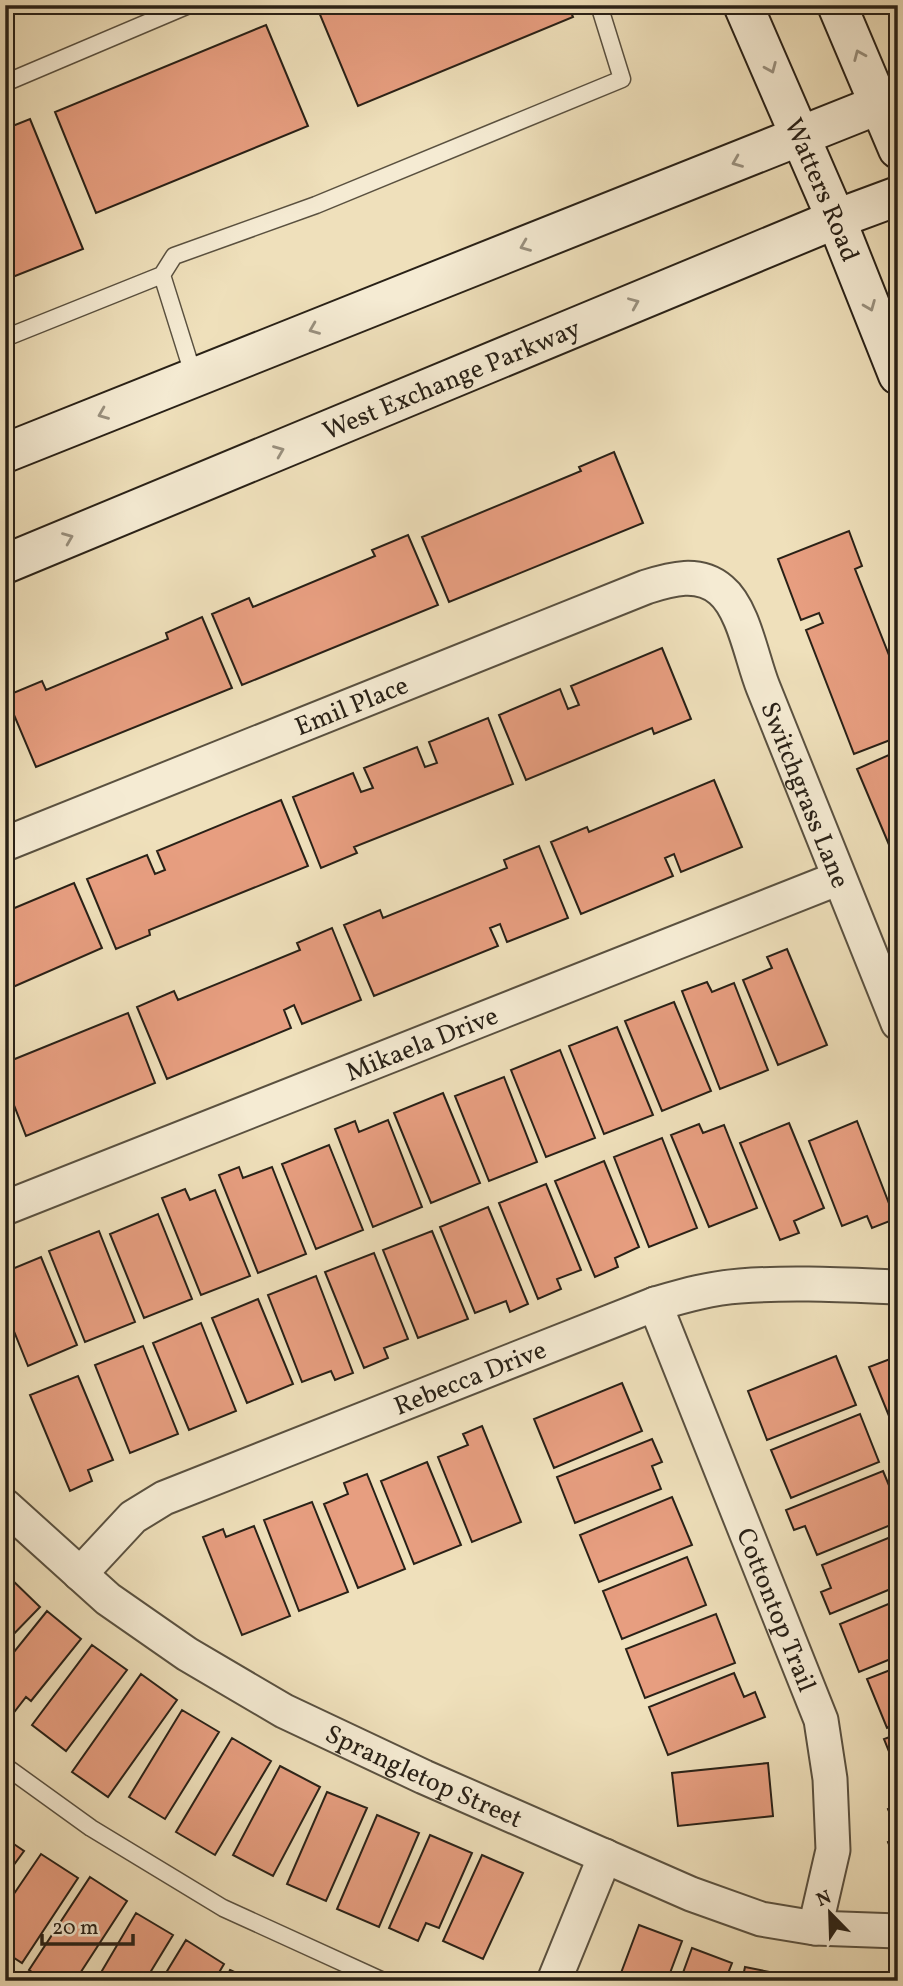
<svg xmlns="http://www.w3.org/2000/svg" width="903" height="1986" viewBox="0 0 903 1986" font-family="Vollkorn,serif">
	<style>
		.building { fill: #e79e80; stroke: #292117; stroke-width: 2 }
		.lines { fill: none; stroke-linecap: round; stroke-linejoin: round }
		.service-casing { stroke: #5a5140; stroke-width: 19 }
		.minor-casing { stroke: #5a5140; stroke-width: 37 }
		.secondary-casing { stroke: #292117; stroke-width: 42 }
		.service { stroke: #f5ebd3; stroke-width: 16 }
		.minor { stroke: #f5ebd3; stroke-width: 33 }
		.secondary { stroke: #f5ebd3; stroke-width: 38 }
		.oneway { stroke: #99907e }
		.labels { text-anchor: middle; stroke-width: 5; stroke-linejoin: round; paint-order: stroke }
		.street-label { font-size: 26px; fill: #292117; stroke: #f5ebd3 }
	</style>
	<rect width="100%" height="100%" fill="#efe0bb"/>
	<filter id="stains"><feTurbulence type="fractalNoise" baseFrequency=".00286" numOctaves="4"/><feColorMatrix values="0 0 0 0 .2 0 0 0 0 .09 0 0 0 0 .02 0 0 0 .5 -.17"/></filter>
	<radialGradient id="worn" r=".72"><stop offset=".6" stop-color="#630" stop-opacity="0"/><stop offset="1" stop-color="#630" stop-opacity=".3"/></radialGradient>
	<path class="building" d="M316,5H568L573,17L358,106Z
		M266,25L308,126L96,213L55,112Z
		M30,119L83,249L5,280V129Z
		M614,452L643,523L449,602L422,537L581,471L579,467Z
		M849,531L862,566L855,569L898,678V737L854,754L806,630L823,623L819,613L801,620L778,559Z
		M408,535L438,605L242,685L212,614L249,598L253,607L375,556L372,550Z
		M202,617L232,688L36,767L6,696L42,681L46,690L168,639L166,633Z
		M662,648L691,719L654,734L652,728L526,780L499,715L560,689L568,709L579,705L571,686Z
		M488,718L513,784L354,847L357,853L321,868L293,797L353,773L361,792L373,788L364,768L417,747L425,767L437,763L429,742Z
		M898,751V866L857,769Z
		M714,780L742,847L681,872L674,854L665,858L673,876L581,914L551,842L587,827L589,832Z
		M281,800L308,866L149,930L150,935L116,949L87,879L147,855L155,874L165,870L157,851Z
		M539,846L568,918L507,942L500,924L490,928L498,946L374,996L344,925L380,910L383,918L507,868L504,860Z
		M74,883L102,948L6,990L8,993L5,994V912Z
		M332,928L361,1000L302,1024L294,1005L284,1010L291,1028L167,1079L137,1007L174,991L178,1000L300,950L297,943Z
		M787,949L827,1045L778,1065L743,980L772,968L767,957Z
		M707,982L712,992L734,983L768,1070L720,1089L682,991Z
		M674,1002L711,1091L662,1111L625,1021Z
		M128,1013L155,1083L26,1136L5,1082V1063Z
		M617,1027L653,1115L604,1134L569,1046Z
		M560,1050L595,1138L546,1157L511,1070Z
		M504,1077L537,1162L489,1181L455,1096Z
		M443,1093L480,1183L431,1203L394,1113Z
		M388,1120L422,1207L373,1227L335,1129L355,1121L359,1132Z
		M857,1121L895,1219L872,1228L867,1216L842,1226L809,1141Z
		M789,1123L824,1208L794,1221L799,1233L780,1240L740,1143Z
		M699,1124L703,1133L724,1125L757,1208L709,1227L671,1135Z
		M662,1138L697,1228L649,1247L614,1157Z
		M329,1145L363,1230L316,1249L282,1164Z
		M604,1161L639,1247L615,1258L618,1267L595,1277L555,1181Z
		M239,1167L243,1178L272,1167L306,1254L258,1273L219,1175Z
		M546,1184L581,1270L557,1279L561,1289L538,1299L499,1203Z
		M185,1189L190,1200L215,1190L250,1276L201,1295L162,1198Z
		M488,1207L528,1304L510,1312L506,1301L475,1313L440,1227Z
		M158,1214L192,1299L144,1318L110,1234Z
		M99,1231L135,1322L85,1342L49,1251Z
		M432,1231L468,1319L418,1338L383,1250Z
		M374,1253L408,1339L384,1348L388,1358L364,1368L325,1272Z
		M41,1257L77,1345L28,1366L5,1309V1272Z
		M316,1276L353,1373L335,1380L331,1371L302,1382L268,1295Z
		M258,1299L293,1384L247,1403L212,1318Z
		M201,1323L236,1411L189,1430L153,1343Z
		M143,1346L178,1434L130,1453L95,1365Z
		M836,1356L856,1405L767,1440L748,1391Z
		M898,1356V1413L889,1416L869,1367Z
		M78,1376L113,1460L88,1470L92,1481L70,1491L30,1395Z
		M622,1383L642,1431L554,1468L534,1419Z
		M860,1414L879,1462L791,1498L771,1450Z
		M482,1426L521,1522L472,1542L438,1457L468,1445L463,1434Z
		M652,1439L662,1462L652,1466L661,1489L575,1523L557,1477Z
		M427,1462L461,1545L414,1564L381,1481Z
		M883,1471L898,1507V1522L817,1555L805,1526L794,1530L786,1510Z
		M367,1474L405,1569L358,1588L324,1504L348,1494L344,1483Z
		M672,1497L692,1545L599,1582L580,1535Z
		M312,1502L348,1592L299,1611L264,1520Z
		M254,1526L290,1616L242,1635L203,1537L223,1529L226,1537Z
		M898,1534V1586L830,1614L821,1592L831,1588L822,1565Z
		M687,1557L706,1605L622,1639L603,1591Z
		M8,1576L40,1607L5,1643V1578Z
		M898,1600V1656L859,1672L840,1624Z
		M47,1611L81,1639L31,1701L26,1697L12,1715L5,1710V1663Z
		M716,1614L735,1663L645,1698L626,1649Z
		M92,1645L127,1670L66,1751L32,1725Z
		M898,1667V1723L887,1728L867,1679Z
		M734,1673L744,1697L755,1692L765,1717L668,1755L649,1707Z
		M141,1674L177,1700L108,1797L72,1772Z
		M182,1710L219,1732L165,1819L129,1797Z
		M898,1734V1774L884,1739Z
		M232,1738L271,1761L215,1855L176,1832Z
		M768,1763L773,1816L678,1826L672,1773Z
		M280,1766L320,1787L273,1876L233,1855Z
		M327,1792L367,1808L326,1901L287,1884Z
		M898,1805V1833L888,1809Z
		M377,1815L419,1833L379,1927L337,1909Z
		M430,1835L472,1853L439,1928L426,1923L418,1941L389,1928Z
		M5,1838L24,1851L5,1877Z
		M898,1838V1861L896,1862L888,1842Z
		M41,1854L78,1878L22,1963L5,1952V1907Z
		M482,1855L523,1873L483,1959L443,1941Z
		M90,1877L127,1901L75,1981H46L29,1970Z
		M136,1913L173,1935L145,1981H96Z
		M639,1925L682,1941L667,1981H618Z
		M186,1940L224,1964L214,1981H161Z
		M692,1948L732,1963L725,1981H680Z
		M745,1967L790,1976L789,1981H742Z
		M230,1970L254,1981H225Z"/>
	<g class="lines">
		<defs>
			<path id="service" d="M5,83L189,5
				M162,275L194,377
				M5,338L162,275L174,256L316,205L622,79L599,5
				M5,1766L91,1828L223,1908L383,1981"/>
			<g id="minor">
				<path id="s1" d="M5,844L646,587C671,579 699,571 721,590C744,609 752,660 763,687C807,799 852,911 898,1023"/>
				<path id="s2" d="M5,1208L839,878"/>
				<path id="s3" d="M655,1304L821,1720L830,1779L833,1850L815,1928"/>
				<path id="s4" d="M5,1506L108,1599L187,1654L284,1711L424,1777L691,1894L761,1919L815,1928L898,1931"/>
				<path id="s5" d="M80,1574L133,1517L164,1498L655,1304C683,1296 710,1288 740,1286C792,1282 845,1285 898,1287"/>
				<path d="M554,1981L605,1856"/>
			</g>
			<g id="secondary">
				<path id="s6" d="M743,5L836,219L898,375"/>
				<path d="M837,5L898,149"/>
				<path d="M5,453L898,97"/>
				<path id="s7" d="M5,564L836,219L898,196"/>
			</g>
		</defs>
		<use href="#service" class="service-casing"/>
		<use href="#minor" class="minor-casing"/>
		<use href="#secondary" class="secondary-casing"/>
		<use href="#service" class="service"/>
		<use href="#minor" class="minor"/>
		<use href="#secondary" class="secondary"/>
	</g>
	<defs><path id="oneway-chevron" d="M-2-3.5L2.5 0L-2 3.5" fill="none" stroke-width="1.6" stroke-linecap="round" stroke-linejoin="round" transform="scale(1.75)"/></defs>
	<g class="oneway">
		<use href="#oneway-chevron" transform="translate(859 55) rotate(-113)"/>
		<use href="#oneway-chevron" transform="translate(771 68) rotate(67)"/>
		<use href="#oneway-chevron" transform="translate(737 162) rotate(158)"/>
		<use href="#oneway-chevron" transform="translate(525 246) rotate(158)"/>
		<use href="#oneway-chevron" transform="translate(634 303) rotate(-23)"/>
		<use href="#oneway-chevron" transform="translate(870 306) rotate(68)"/>
		<use href="#oneway-chevron" transform="translate(314 329) rotate(158)"/>
		<use href="#oneway-chevron" transform="translate(103 414) rotate(158)"/>
		<use href="#oneway-chevron" transform="translate(279 451) rotate(-22)"/>
		<use href="#oneway-chevron" transform="translate(68 538) rotate(-22)"/>
	</g>
	<g class="labels">
		<g class="street-label">
			<text dy="9" stroke="none"><textPath href="#s6" startOffset="201">Watters Road</textPath></text>
			<text dy="9" stroke="none"><textPath href="#s7" startOffset="483">West Exchange Parkway</textPath></text>
			<text dy="9" stroke="none"><textPath href="#s1" startOffset="373">Emil Place</textPath></text>
			<text dy="9" stroke="none"><textPath href="#s1" startOffset="992">Switchgrass Lane</textPath></text>
			<text dy="9" stroke="none"><textPath href="#s2" startOffset="448">Mikaela Drive</textPath></text>
			<text dy="9" stroke="none"><textPath href="#s5" startOffset="443">Rebecca Drive</textPath></text>
			<text dy="9" stroke="none"><textPath href="#s3" startOffset="329">Cottontop Trail</textPath></text>
			<text dy="9" stroke="none"><textPath href="#s4" startOffset="502">Sprangletop Street</textPath></text>
		</g>
	</g>
	<rect width="903" height="1986" fill="none" stroke="#efe0bb" stroke-width="28"/>
	<rect x="7" y="7" width="889" height="1972" fill="none" stroke="#292117" stroke-width="3.5"/>
	<rect x="14" y="14" width="875" height="1958" fill="none" stroke="#292117" stroke-width="2"/>
	<g transform="translate(830 1913) rotate(337)" stroke="#f5ebd3" stroke-width="5" paint-order="stroke">
	<path d="M0-5L12 26L0 18L-12 26Z" fill="#292117"/>
	<text y="-10" font-size="19" font-weight="bold" text-anchor="middle" fill="#292117">N</text>
	</g>
	<path d="M42 1934v10h91v-10" fill="none" stroke="#292117" stroke-width="3.5"/>
	<text x="52" y="1934" font-size="21" fill="#292117" stroke="#f5ebd3" stroke-width="5" paint-order="stroke">20 m</text>
	<rect width="100%" height="100%" filter="url(#stains)"/>
	<rect width="100%" height="100%" fill="url(#worn)"/>
</svg>
